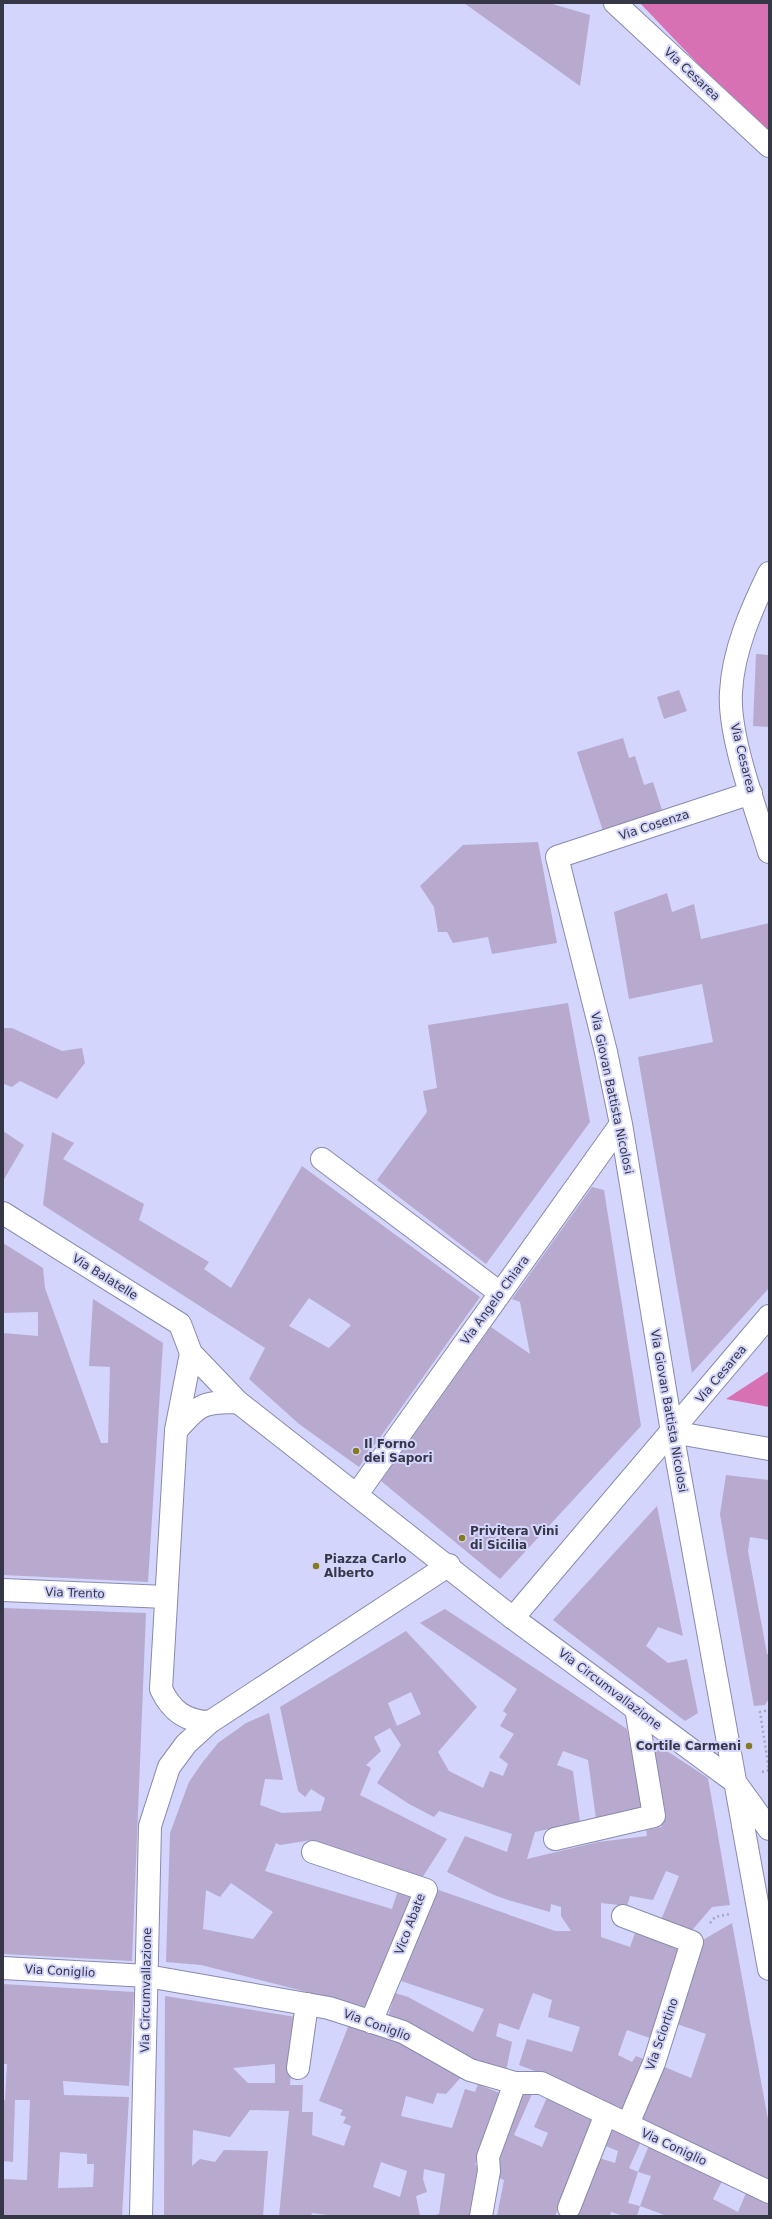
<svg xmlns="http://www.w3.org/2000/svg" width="772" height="2219" viewBox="0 0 772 2219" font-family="'DejaVu Sans',sans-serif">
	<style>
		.forest { fill: #d870b4 }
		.building { fill: #b7aace; fill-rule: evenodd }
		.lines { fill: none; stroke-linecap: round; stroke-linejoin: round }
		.street-casing { stroke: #888aae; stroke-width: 24 }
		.secondary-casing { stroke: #888aae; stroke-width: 24 }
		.path { stroke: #a4a6c5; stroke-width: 2.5; stroke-dasharray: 2 3; stroke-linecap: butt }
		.street { stroke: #fff; stroke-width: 22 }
		.secondary { stroke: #fff; stroke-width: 22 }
		.poi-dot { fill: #857a1f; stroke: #d3d5fc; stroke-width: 1.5 }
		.labels { text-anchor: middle; stroke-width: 4; stroke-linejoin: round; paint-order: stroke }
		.street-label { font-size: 12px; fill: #363746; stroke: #d3d5fc }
		.poi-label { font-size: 12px; font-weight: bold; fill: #363746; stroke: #d3d5fc; text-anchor: start }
	</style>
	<rect width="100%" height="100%" fill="#d3d5fc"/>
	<path class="forest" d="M640,3H769V130L698,64Z
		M769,1371V1407L726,1399Z"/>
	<path class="building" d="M464,3H549L590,15L580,86Z
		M756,654L769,655V727L753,726Z
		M679,690L687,711L664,719L657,697Z
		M623,738L629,758L635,756L644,785L653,782L663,813L603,831L577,752Z
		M538,842L557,943L492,954L488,937L453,943L447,932H438L434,907L420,886L463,845Z
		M667,893L672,912L694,904L701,939L769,923V1288L692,1373L638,1057L713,1042L702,984L629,999L614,912Z
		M568,1003L590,1122L486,1264L377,1180L427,1112L423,1091L437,1088L428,1025Z
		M3,1028H12L62,1051L82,1048L85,1063L57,1099L20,1081L12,1087L4,1084Z
		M3,1131L24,1145L3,1181Z
		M52,1132L74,1143L63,1159L144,1204L139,1220L209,1262L204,1269L231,1288L302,1166L480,1297L359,1467L299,1424L249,1379L265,1348L43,1205ZM309,1298L351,1325L329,1348L289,1326Z
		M592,1187L604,1190L641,1426L500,1579L381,1481L491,1327L530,1354L520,1302L512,1299Z
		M3,1243L43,1268L45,1288L101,1443H108L110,1367L89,1366L93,1299L163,1343L148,1582L3,1575V1333L38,1336V1312L3,1313Z
		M726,1475L769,1480V1540L750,1537L748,1551L767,1654H769V1698L765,1705L754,1706L727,1555L720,1514Z
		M657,1506L683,1636L658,1627L646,1646L668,1663L687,1659L698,1713L685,1721L553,1620Z
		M3,1608L146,1613L132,1961L3,1954Z
		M445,1609L627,1729L643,1809L596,1819L588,1760L563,1751L557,1765L573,1771L580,1822L535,1832L527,1859L598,1842L647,1836L646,1830L662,1827L661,1817L666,1816L653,1742L708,1778L730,1905L712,1907L688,1935L661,1920L679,1876L666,1871L653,1900L630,1896L627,1906L601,1903V1937L630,1947L635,1933L683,1951L655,2040L627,2030L618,2055L632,2062L636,2056L646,2060L623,2114L548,2076L519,2065L527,2039L572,2052L580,2027L548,2017L552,2000L533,1993L519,2030L499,2023L496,2036L512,2042L506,2071L478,2065L416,2026L388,2016L395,1993L408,1997L473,2032L484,2009L401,1981L436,1889L555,1931H571L561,1916V1907L551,1904L550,1912L508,1900L494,1895L447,1872L465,1836L507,1852L512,1834L439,1811L434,1817L409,1804L377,1783L401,1745L390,1728L374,1737L381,1751L366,1765L371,1768L360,1795L447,1839L422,1878L312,1840L280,1845L276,1843L265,1871L392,1909L398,1890L413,1895L366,2007L201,1965L166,1962L170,1833L189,1782L202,1763L218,1743L246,1723L269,1713L283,1780L265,1779L260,1805L282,1813L321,1811L325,1798L311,1789L305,1797L298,1791L280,1707L406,1631L477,1707L438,1752L449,1771L483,1788L490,1771L503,1776L508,1764L499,1757L514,1734L500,1726L507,1714L503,1711L517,1689L420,1623ZM411,1692L421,1714L397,1726L388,1703ZM231,1883L273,1912L253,1939L203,1929L206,1890L220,1897Z
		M732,1923L769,2125V2184L641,2121L660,2065L691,2078L706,2034L674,2023L701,1941Z
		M3,1984L134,1992L129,2086L63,2081L64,2095L129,2097L122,2216H3V2179L27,2180L30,2100H15L13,2162L3,2161V2100H5L7,2064H3ZM60,2152L87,2154V2164H94L93,2187L58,2188Z
		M165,1996L296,2017L290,2085H303L302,2112H313L312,2135L344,2146L351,2126L343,2123L346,2117L340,2115L343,2110L319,2101L350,2022L388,2037L463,2075L446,2094L437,2093L433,2104L406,2096L401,2116L452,2128L465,2089L475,2092L478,2084L502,2094L475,2165L479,2166L471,2216H432L439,2214L445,2174L424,2169L423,2179L427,2192L416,2196L420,2216H336L312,2213L311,2216H279L289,2111L250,2110L230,2137L193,2130L192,2166L200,2159L215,2162L224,2150L268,2151L263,2216H164ZM275,2064V2083H248L233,2068ZM381,2162L407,2171L400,2197L373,2187Z
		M521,2091L532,2094L514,2135L542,2147L548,2133L534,2127L548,2095L598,2117L555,2216H497L504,2180L497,2177L500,2164L494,2160Z
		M608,2123L642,2139L629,2168L638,2172L650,2143L722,2181L713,2199L738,2212L746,2193L769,2205V2216H667L640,2206L651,2176L638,2172L628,2203L640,2206L637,2216H624L611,2212L610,2216H576L596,2157L615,2163L618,2151L601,2144Z"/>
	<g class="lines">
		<defs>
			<path id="street" d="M615,3L769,146
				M769,573C751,610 733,651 731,692C728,736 756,809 769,852
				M322,1159L500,1293
				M672,1432L621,1124L606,1052L557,857L751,793
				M357,1494L621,1124
				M3,1590L166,1597
				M513,1618L769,1316
				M555,1839L654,1816L636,1708
				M313,1852L426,1890L371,2022
				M623,1916L692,1942L654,2063L628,2124
				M3,1968L147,1976L329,2008L403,2032L470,2070L515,2083H541L769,2192
				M298,2068L307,2004
				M569,2208L606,2114
				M481,2216L489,2171L488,2157L515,2083"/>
			<path id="secondary" d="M3,1213L180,1324L191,1353L238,1402L513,1618L735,1782L769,1829
				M238,1402C203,1402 199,1404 176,1431L161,1689C171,1710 185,1722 210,1722L449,1565
				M176,1430L191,1353
				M769,1449L672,1432L769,1969
				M141,2216L150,1826L169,1767L186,1744L210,1722"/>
		</defs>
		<use href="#street" class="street-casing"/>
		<use href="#secondary" class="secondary-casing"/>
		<path class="path" d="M762,1772L769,1770L760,1712L769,1710
			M710,1923L715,1917L730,1914"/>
		<use href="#street" class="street"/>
		<use href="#secondary" class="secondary"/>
	</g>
	<g class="poi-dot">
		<circle cx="356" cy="1451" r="4"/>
		<circle cx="462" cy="1538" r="4"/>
		<circle cx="316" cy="1566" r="4"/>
		<circle cx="749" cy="1746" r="4"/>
	</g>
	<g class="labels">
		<g class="street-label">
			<text transform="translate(692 74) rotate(43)" y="4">Via Cesarea</text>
			<text transform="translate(743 758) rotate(76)" y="4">Via Cesarea</text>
			<text transform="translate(654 825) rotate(-18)" y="4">Via Cosenza</text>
			<text transform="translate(612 1093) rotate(78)" y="4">Via Giovan Battista Nicolosi</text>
			<text transform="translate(105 1277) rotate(32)" y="4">Via Balatelle</text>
			<text transform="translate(495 1300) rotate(-54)" y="4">Via Angelo Chiara</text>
			<text transform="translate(721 1374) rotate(-50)" y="4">Via Cesarea</text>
			<text transform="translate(669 1411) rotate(80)" y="4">Via Giovan Battista Nicolosi</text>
			<text transform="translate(75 1593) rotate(2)" y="4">Via Trento</text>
			<text transform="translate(610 1689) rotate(37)" y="4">Via Circumvallazione</text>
			<text transform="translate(410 1924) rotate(-69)" y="4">Vico Abate</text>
			<text transform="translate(60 1971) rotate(3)" y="4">Via Coniglio</text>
			<text transform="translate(146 1990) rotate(-89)" y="4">Via Circumvallazione</text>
			<text transform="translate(377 2025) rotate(20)" y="4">Via Coniglio</text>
			<text transform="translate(662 2034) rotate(-71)" y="4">Via Sciortino</text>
			<text transform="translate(674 2147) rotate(25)" y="4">Via Coniglio</text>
		</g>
		<g class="poi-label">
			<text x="364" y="1448">Il Forno<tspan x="364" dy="14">dei Sapori</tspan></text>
			<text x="470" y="1535">Privitera Vini<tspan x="470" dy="14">di Sicilia</tspan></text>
			<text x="324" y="1563">Piazza Carlo<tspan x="324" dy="14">Alberto</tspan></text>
			<text x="741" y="1750" text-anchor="end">Cortile Carmeni</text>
		</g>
	</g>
	<rect width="772" height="2219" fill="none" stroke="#363746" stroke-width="8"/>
</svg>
